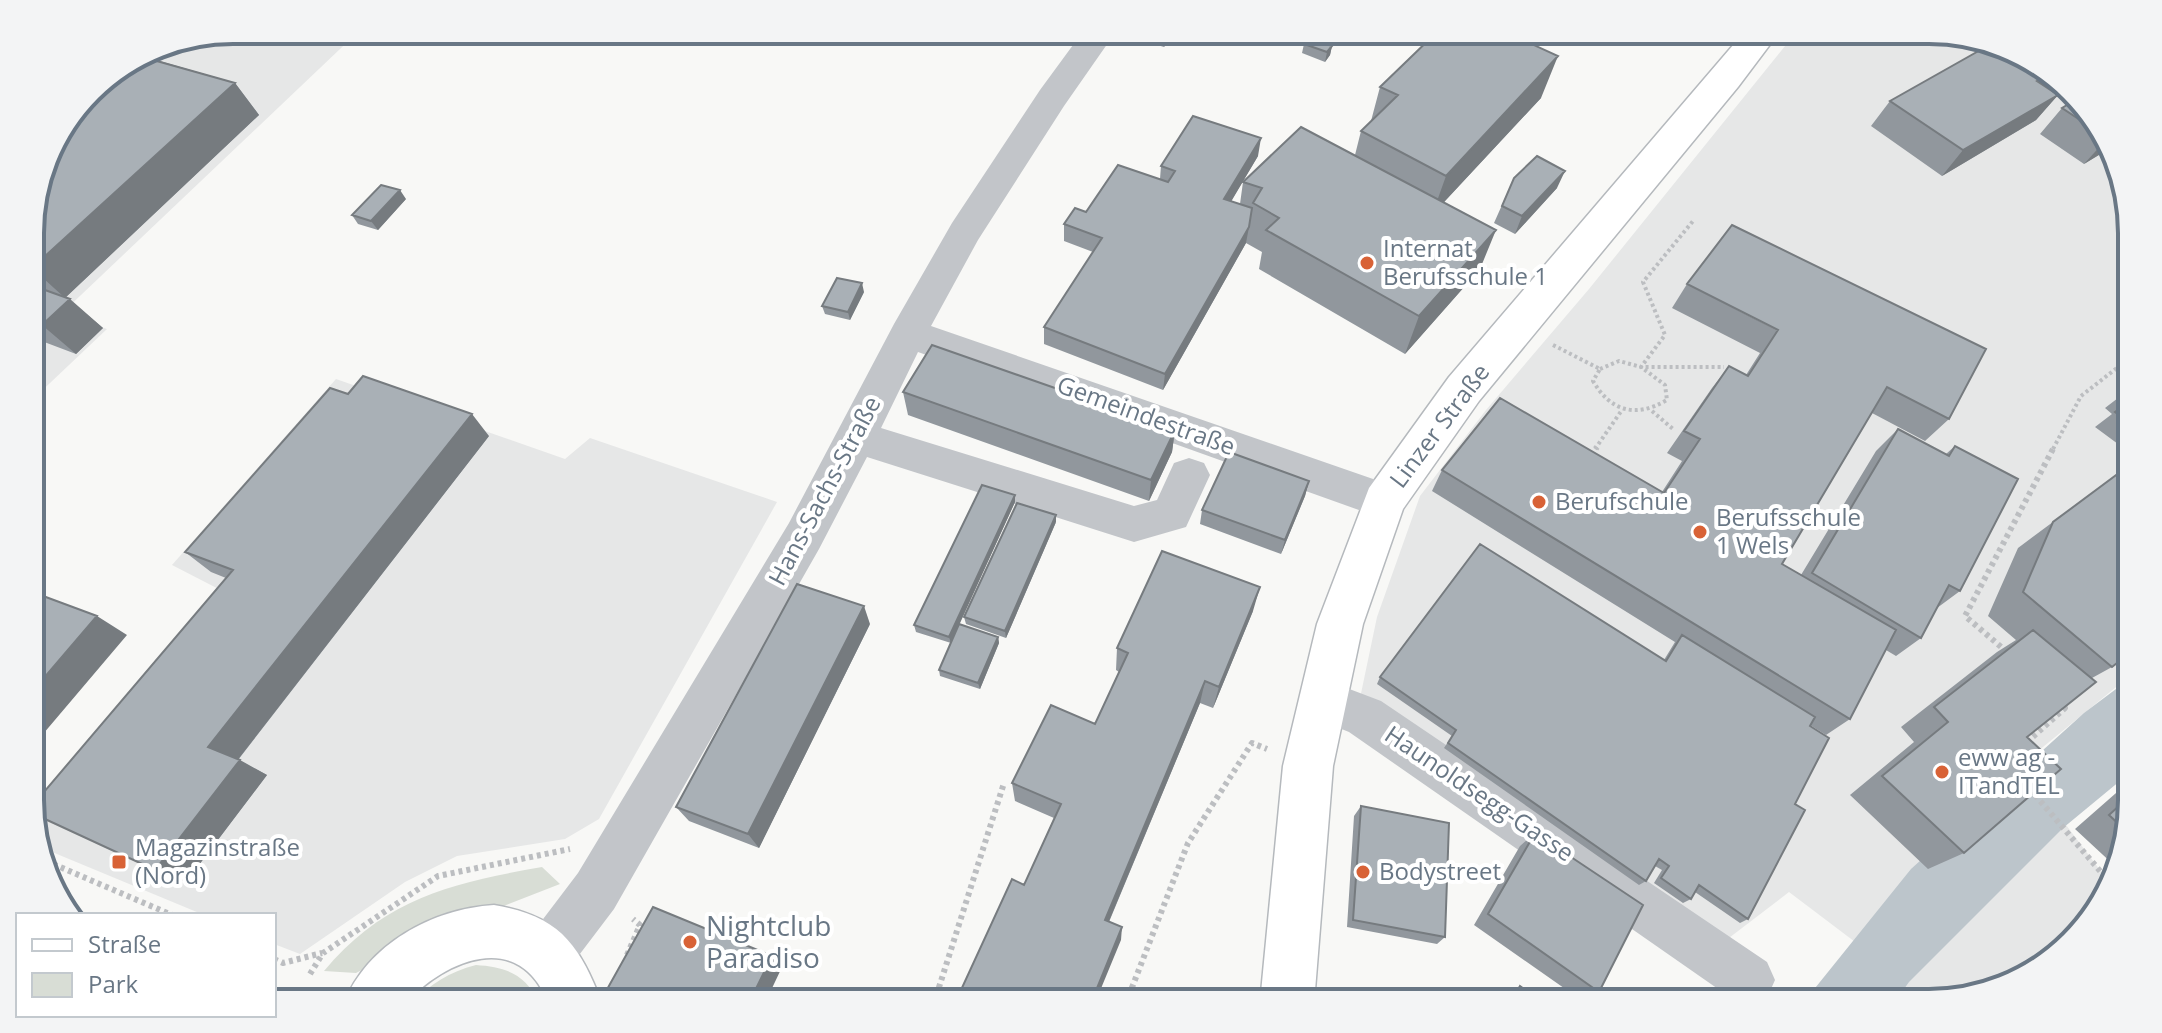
<svg xmlns="http://www.w3.org/2000/svg" width="2162" height="1033" viewBox="0 0 2162 1033" font-family="'Open Sans',sans-serif">
	<style>
		.built { fill: #e6e7e7 }
		.green { fill: #d8ddd5 }
		.water { fill: #bcc5cb }
		.lines { fill: none; stroke-linecap: round; stroke-linejoin: round }
		.major-casing { stroke: #b5b9bd; stroke-width: 3 }
		.path-far1 { stroke: #bcbec1; stroke-width: 4; stroke-dasharray: 3 3; stroke-linecap: butt }
		.path { stroke: #bcbec1; stroke-width: 6; stroke-dasharray: 4 4; stroke-linecap: butt }
		.minor { fill: #c2c5c9; fill-rule: evenodd }
		.major { fill: #fff; fill-rule: evenodd }
		.wall { fill: #91979d }
		.shaded-wall { fill: #767b7f }
		.building { fill: #a9b0b6; stroke: #767b7f; stroke-width: 2 }
		.poi-dot { fill: #d86236; stroke: #fff; stroke-width: 3 }
		.labels { text-anchor: middle; stroke-width: 8; stroke-linejoin: round; paint-order: stroke }
		.poi-label { font-size: 24px; fill: #697785; stroke: #fff; text-anchor: start }
		.street-label { font-size: 24px; fill: #697785; stroke: #fff }
		.near-poi-label { font-size: 28px; fill: #697785; stroke: #fff; text-anchor: start }
		.rim { fill: none; stroke: #697785; stroke-width: 4 }
	</style>
	<rect width="100%" height="100%" fill="#f8f8f6"/>
	<path class="built" d="M233,30H360L61,314L107,329L31,401L30,219L99,81L156,45Z
		M1798,30H1929L2018,51L2090,110L2130,207L2132,674L2021,765L2112,886L2111,889L2041,969L1942,1003H1894L1908,982L1789,892L1725,941L1359,703L1377,617L1420,496L1486,410L1589,289Z
		M336,379L565,459L590,438L777,502L599,819L565,839L457,856L405,882L300,954L274,944V915H204L40,847L35,835L238,599L172,565Z"/>
	<path class="green" d="M542,867L560,884L496,909L472,907L433,922L399,951L356,973L324,971C385,898 452,883 542,867Z
		M476,965C506,967 526,974 539,1003H411C431,984 449,972 476,965Z"/>
	<path class="water" d="M2132,677V771L2063,828L1909,982L1894,1003H1803L1911,869L2084,713Z"/>
	<g class="lines">
		<defs>
			<path id="major" d="M1746,30H1781L1738,87L1479,401L1403,509L1363,624L1333,766L1314,1003H1260L1283,766L1317,624L1369,488L1449,377Z
				M494,905C560,916 579,944 602,1003H548C520,929 446,959 406,1003H344C368,944 432,909 494,905Z"/>
		</defs>
		<use href="#major" class="major-casing"/>
		<path class="path-far1" d="M1553,345L1600,369L1593,381C1611,412 1636,418 1667,400L1665,385L1641,367L1665,335L1643,282L1693,221
			M1600,369L1619,361L1641,367H1724
			M1652,411L1673,429
			M1595,449L1622,410
			M2053,449L2081,396L2131,357"/>
		<path class="path" d="M1591,455L1597,447
			M2007,652L1965,616L2054,447
			M2027,742L2065,708L2062,701
			M2030,789L2112,885
			M46,861L172,915
			M627,955L640,925L633,919
			M274,959L283,963L322,953
			M310,974L323,953L438,876L570,849
			M934,1003L1004,783
			M1126,1003L1188,843L1252,743L1267,749"/>
		<path class="minor" d="M1084,30H1117L1064,106L978,240L931,326L1399,488L1405,501L1399,514L1384,519L918,352L881,428L1134,506L1157,500L1174,463L1189,458L1204,463L1210,475L1186,527L1134,542L867,457L819,549L614,909L567,971L549,979L531,971L523,953L531,935L578,873L789,523L894,324L952,223L1040,90Z
			M1323,679L1381,701L1767,962L1775,980L1767,998C1754,1004 1744,1004 1731,998L1349,732L1307,715L1300,700L1307,685Z"/>
		<use href="#major" class="major"/>
	</g>
	<path class="wall" d="M342,30H376L369,37Z
		M1142,30H1172V34L1164,47L1141,40Z
		M1304,44L1332,46L1330,55L1325,62L1302,53Z
		M150,49L160,61L235,83L259,115L66,297L103,328L76,354L31,337L30,219Z
		M2023,54L2049,76L2042,84L2058,95L2036,120L1942,176L1871,126L1890,101Z
		M1380,87L1541,98L1444,202L1480,269L1405,354L1259,269L1262,252L1246,243L1163,390L1044,344V327L1093,252L1064,241V224L1086,212L1160,179L1161,166L1258,156L1231,201L1240,204L1243,182L1355,155L1361,131L1371,121Z
		M2062,108L2090,110L2107,150L2084,164L2040,134Z
		M1514,178L1557,188L1515,234L1494,223Z
		M406,199L378,230L358,224L352,215Z
		M1687,284L1949,419L1925,441L1872,413L1782,564L1801,575L1876,451L1898,429L1946,454L1955,446L1960,591L1937,608L1921,638L1896,656L1886,650L1850,719L1826,735L1810,725L1795,804L1748,919L1740,923L1695,892L1691,899L1683,903L1654,883L1662,870L1655,866L1646,881L1639,885L1444,748L1452,736L1377,684L1380,677L1664,660L1675,642L1432,491L1442,470L1662,492L1682,461L1667,453L1712,388L1729,366L1746,375L1760,353L1672,308Z
		M864,292L850,320L825,314L822,306Z
		M2131,388V435L2118,444L2095,427L2112,414L2105,408Z
		M903,392L1175,430L1172,452L1149,501L908,415Z
		M489,436L238,760L267,775L186,882L155,870L226,578L211,572L185,552Z
		M2131,464L2112,667L2092,678L2027,737L1964,853L1928,869L1850,795L1914,742L1901,727L1997,652L2016,640L1988,616L2018,548Z
		M1309,481L1305,496L1281,554L1200,524L1202,510Z
		M1015,495V502L959,624L998,637L999,643L980,689L940,676L939,670L951,643L916,632L914,625Z
		M1056,522L1006,638L966,624L964,617Z
		M1253,611L1213,708L1200,703L1109,922L1121,940L1024,885L1054,818L1015,801L1012,783L1095,724L1119,672L1116,670L1117,648Z
		M870,624L759,848L689,821L676,807Z
		M2132,779V800L2116,867L2075,829Z
		M1361,806L1445,937L1437,944L1347,927L1354,816Z
		M1535,833L1599,992L1581,1000L1474,925L1520,846Z
		M1520,986L1543,1003H1500L1504,995Z"/>
	<path class="shaded-wall" d="M365,30H376L369,37Z
		M1169,30H1172V34L1164,47V37Z
		M1332,46L1330,55L1325,62L1327,52Z
		M150,49L165,68L51,143L99,81Z
		M1558,56L1541,98L1432,215L1446,176Z
		M2048,75L2049,76L2030,99L2037,81Z
		M235,83L259,115L65,298L32,268Z
		M2058,95L2036,120L1942,176L1963,150Z
		M1261,138L1258,156L1222,217L1224,199Z
		M2104,142L2107,150L2084,164Z
		M1565,171L1557,188L1515,234L1522,216Z
		M400,190L406,199L378,230L371,221Z
		M1249,227L1246,243L1163,390L1165,374Z
		M1496,230L1480,269L1405,354L1419,316Z
		M862,283L864,292L850,320L848,312Z
		M70,299L103,328L76,354L42,325Z
		M472,414L489,436L236,762L208,747Z
		M1175,430L1172,452L1149,501L1151,480Z
		M1309,481L1305,496L1281,554L1285,540Z
		M1015,495V502L951,643L949,637Z
		M1056,515V522L1006,638L1005,631Z
		M1260,587L1253,611L1213,708L1219,687Z
		M864,606L870,624L759,848L748,834Z
		M97,616L127,635L32,747V692Z
		M998,637L999,643L980,689L978,683Z
		M1205,681L1200,703L1104,933L1105,920Z
		M240,760L267,775L186,882L155,870Z
		M1122,927L1121,940L1095,1003H1091Z
		M772,956L783,965L765,1003H749Z"/>
	<path class="building" d="M1141,30H1169L1164,37Z
		M1439,30H1501L1558,56L1446,176L1361,131L1398,95L1380,87Z
		M1309,38L1332,46L1327,52L1304,44Z
		M1991,44L2016,50L2023,54L2048,75L2037,81L2058,95L1963,150L1890,101Z
		M146,58L235,83L32,268H31L30,219L51,143L61,130Z
		M2077,99L2090,110L2100,133L2062,108Z
		M1193,116L1261,138L1224,199L1252,208L1249,227L1165,374L1044,327L1102,238L1064,224L1075,208L1086,212L1118,165L1168,182L1175,171L1161,166Z
		M1301,127L1496,230L1419,316L1266,230L1279,218L1253,203L1262,188L1243,182Z
		M1537,156L1565,171L1522,216L1502,206L1514,178Z
		M381,185L400,190L371,221L352,215Z
		M1732,225L1986,349L1949,419L1887,387L1782,564L1896,630L1850,719L1442,470L1500,398L1664,493L1700,439L1684,431L1729,366L1748,376L1778,330L1687,284Z
		M837,278L862,283L848,312L822,306Z
		M31,285L70,299L42,325L31,321Z
		M932,345L1175,430L1151,480L903,392Z
		M363,376L472,414L208,747L240,760L155,870L32,813V806L233,570L185,552L330,388L348,394Z
		M2131,388V397L2125,392Z
		M2131,400V424L2115,412Z
		M1898,429L1949,456L1955,446L2018,479L1960,591L1949,585L1921,638L1812,573Z
		M1229,452L1309,481L1285,540L1202,510Z
		M2131,464L2132,651L2112,667L2023,592L2053,522Z
		M982,485L1015,495L949,637L914,625Z
		M1017,503L1056,515L1005,631L964,617Z
		M1480,544L1666,661L1682,635L1815,717L1810,726L1829,738L1795,804L1805,810L1748,919L1699,885L1691,899L1661,878L1669,866L1659,859L1646,881L1448,743L1456,730L1380,677Z
		M1162,551L1260,587L1219,687L1205,681L1105,920L1122,927L1091,1003H955L1012,879L1024,885L1061,804L1012,783L1051,705L1095,724L1128,653L1117,648Z
		M797,584L864,606L748,834L676,807Z
		M35,593L97,616L32,692L31,597Z
		M959,624L998,637L978,683L939,670Z
		M2033,630L2096,682L2027,737L2061,769L1964,853L1882,776L1948,722L1934,707Z
		M2132,794V800L2125,830L2109,815Z
		M1361,806L1449,823L1445,937L1353,920Z
		M1535,833L1643,905L1599,992L1488,914Z
		M653,907L772,956L749,1003H628L605,993Z
		M1520,986L1543,1003H1511Z"/>
	<g class="poi-dot">
		<circle cx="1367" cy="263" r="8"/>
		<circle cx="1539" cy="502" r="8"/>
		<circle cx="1700" cy="532" r="8"/>
		<circle cx="1942" cy="772" r="8"/>
		<rect x="111" y="854" width="16" height="16" rx="4"/>
		<circle cx="1363" cy="872" r="8"/>
		<circle cx="690" cy="942" r="8"/>
	</g>
	<g class="labels">
		<g class="poi-label">
			<text x="1383" y="257">Internat<tspan x="1383" dy="28">Berufsschule 1</tspan></text>
			<text x="1555" y="510">Berufschule</text>
			<text x="1716" y="526">Berufsschule<tspan x="1716" dy="28">1 Wels</tspan></text>
			<text x="1958" y="766">eww ag -<tspan x="1958" dy="28">ITandTEL</tspan></text>
			<text x="135" y="856">Magazinstraße<tspan x="135" dy="28">(Nord)</tspan></text>
			<text x="1379" y="880">Bodystreet</text>
		</g>
		<g class="street-label">
			<text transform="translate(1146 416) rotate(20)" y="8">Gemeindestraße</text>
			<text transform="translate(1440 426) rotate(-53)" y="8">Linzer Straße</text>
			<text transform="translate(825 491) rotate(-62)" y="8">Hans-Sachs-Straße</text>
			<text transform="translate(1479 794) rotate(34)" y="8">Haunoldsegg-Gasse</text>
		</g>
		<g class="near-poi-label">
			<text x="706" y="936">Nightclub<tspan x="706" dy="32">Paradiso</tspan></text>
		</g>
	</g>
	<path d="M0 0H2162V1033H0ZM233 44H1929A189 189 0 0 1 2118 233V800A189 189 0 0 1 1929 989H233A189 189 0 0 1 44 800V233A189 189 0 0 1 233 44Z" fill="#f3f4f5" fill-rule="evenodd"/>
	<path class="rim" d="M233 44H1929A189 189 0 0 1 2118 233V800A189 189 0 0 1 1929 989H233A189 189 0 0 1 44 800V233A189 189 0 0 1 233 44Z"/>
	<rect x="16" y="913" width="260" height="104" fill="#ffffff" stroke="#c3c9ce" stroke-width="2"/>
	<rect x="32" y="939" width="40" height="12" fill="#ffffff" stroke="#c3c9ce" stroke-width="2"/>
	<text x="88" y="953" font-size="24" fill="#697785">Straße</text>
	<rect x="32" y="973" width="40" height="24" fill="#d8ddd5" stroke="#c3c9ce" stroke-width="2"/>
	<text x="88" y="993" font-size="24" fill="#697785">Park</text>
</svg>
